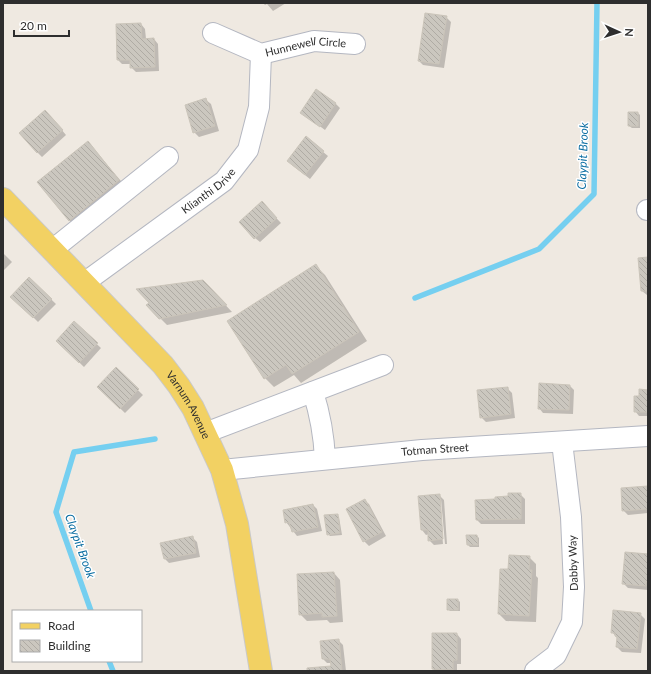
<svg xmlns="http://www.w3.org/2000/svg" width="651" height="674" viewBox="0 0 651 674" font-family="Lato,sans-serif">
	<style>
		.shadow { fill: #0003 }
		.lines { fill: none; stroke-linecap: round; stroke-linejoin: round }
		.stream { stroke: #75cff0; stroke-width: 5.5 }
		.building { fill: url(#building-back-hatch); stroke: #cbc5ba }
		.minor-casing { stroke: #b4b7c1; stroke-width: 22 }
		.major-casing { stroke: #c9c9c9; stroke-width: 24 }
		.minor { stroke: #fff; stroke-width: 20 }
		.major { stroke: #f2d163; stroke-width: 22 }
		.labels { text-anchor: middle; stroke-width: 3; stroke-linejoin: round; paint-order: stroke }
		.street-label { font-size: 11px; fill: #2e2e2e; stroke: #fff }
		.water-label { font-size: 12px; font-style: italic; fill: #0d6fa3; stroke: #fff }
	</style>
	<defs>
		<pattern id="building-back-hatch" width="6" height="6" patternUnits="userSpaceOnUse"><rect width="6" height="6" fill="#cbc7bf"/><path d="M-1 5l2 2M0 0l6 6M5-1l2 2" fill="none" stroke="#afaba4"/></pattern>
	</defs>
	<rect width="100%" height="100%" fill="#efe9e1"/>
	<path class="shadow" d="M263,3H286L273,11L267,4L265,5Z
		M446,17L451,22L444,68L423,65L419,61Z
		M141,24L145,29L146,39H154L158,44L159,71L136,72L131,67V64H122L118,60Z
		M206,100L211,104L219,131L199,137L194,132Z
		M335,103L340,108L325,130L302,113Z
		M629,113H638L640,115V128H632L629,126Z
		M50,116L66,135L42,157L37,152Z
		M306,138L328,156L310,179L292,165Z
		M88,142L126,187L76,227L69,220Z
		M266,207L281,223L260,242L255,238Z
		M3,253L12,262L3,271Z
		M648,258V295H647L642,291Z
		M316,266L325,275L367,341L301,383L294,375L274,387L265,378L229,321Z
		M29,278L56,304L38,322L12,296Z
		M203,281L232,312L167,325L147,305Z
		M74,323L101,348L84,367L57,341Z
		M116,369L143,395L125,413L98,387Z
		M570,386L574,390L573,414L543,413L539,408Z
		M507,388L512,393L515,418L486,422L481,417Z
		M648,391V416H639L635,411L640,397Z
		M648,487V513L628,515L623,510Z
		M520,494L525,499V524H481L477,520L496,500Z
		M439,495L444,500L447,544H445L441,499H439L443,544L434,545L429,540V534L426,535L422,530L419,497Z
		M364,500L369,504L386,536L369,546L364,541Z
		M313,505L317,509L322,531L297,536L286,522Z
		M337,515L339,517L342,535L330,536L328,534Z
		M477,536L479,538V547H470L468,545Z
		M192,537L197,542L200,557L169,563L165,559Z
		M648,555V590L628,588L623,583Z
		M529,557L536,564V576L538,578L536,622L506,621L499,614L509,570Z
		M334,573L340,580L343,622L330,623L327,620L307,621L300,614Z
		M458,600L460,602V611H450L448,609Z
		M640,614L645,619L641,653L622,652L617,647L618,639L612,632Z
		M457,634L461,639V664H457V671H435L433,669Z
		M339,641L343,645L346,671H308L332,667L331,663H327L323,659Z"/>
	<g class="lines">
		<path class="stream" d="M415,298L539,249L594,194L597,3
			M91,611L56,512L74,452L155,439
			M109,661L113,671"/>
	</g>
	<path class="building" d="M425,13L447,16L439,64L418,61Z
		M141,23L142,39L154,38L155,67L130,68V60H117L116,24Z
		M316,89L336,103L320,127L300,113Z
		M206,98L215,126L193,133L185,105Z
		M45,110L63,130L37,153L19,133Z
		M628,112H638V126H628Z
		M306,136L324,151L305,175L287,161Z
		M88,141L119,180L69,221L37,182Z
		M262,201L277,218L254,239L239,222Z
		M648,257V291H641L638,258Z
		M316,264L359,332L292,374L286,365L264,379L227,321Z
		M29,277L52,299L33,318L10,297Z
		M203,280L227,305L159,319L146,305L149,303L136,289Z
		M74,321L98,343L79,363L56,341Z
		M116,367L139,389L120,409L97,387Z
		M539,383L570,385L569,410L538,409Z
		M508,387L511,414L480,418L477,390Z
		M639,389L648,390V412H634V396H639Z
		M648,486V509L622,511L621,488Z
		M508,493H521V519L476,520L475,500L495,499V497L508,496Z
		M440,494L443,539L428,541V530H421L418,496Z
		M365,499L382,532L363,542L346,509Z
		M313,504L318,527L292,532L289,522L285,523L283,510Z
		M338,514L340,533L327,535L324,515Z
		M466,535H477L478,545H467Z
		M193,536L196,553L164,559L160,543Z
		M625,552L648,554V582H646V586L622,584Z
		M509,555L530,556L529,570H532L529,616L498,614L500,569H508Z
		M334,572L337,616L322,617V613L299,615L297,574Z
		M447,599H458V610H447Z
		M613,610L641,613L637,649L616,647L617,637L615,636V633H611Z
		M432,633H457V660H453V670L432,669Z
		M339,639L342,671H307V668L331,666L330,659H322L320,641Z"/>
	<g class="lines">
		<defs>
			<g id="minor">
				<path id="s1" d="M213,33L261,54L314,41L355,44"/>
				<path d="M647,210H648"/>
				<path d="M52,250L168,157"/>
				<path id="s2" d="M84,283L224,181L248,150L259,107L261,54"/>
				<path d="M313,392C320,414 324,436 325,459"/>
				<path d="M205,433L383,365"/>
				<path id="s3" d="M222,470L422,450L648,436"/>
				<path d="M535,671L556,655L572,622L574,587L571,517L562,442"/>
			</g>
			<g id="major">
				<path id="s4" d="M3,199L163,365L179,386L193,408L222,470L237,524L261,671"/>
			</g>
		</defs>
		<use href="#minor" class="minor-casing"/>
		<use href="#major" class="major-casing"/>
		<use href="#minor" class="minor"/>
		<use href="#major" class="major"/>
	</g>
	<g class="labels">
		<g class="street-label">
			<text dy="4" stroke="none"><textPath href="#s1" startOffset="98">Hunnewell Circle</textPath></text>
			<text dy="4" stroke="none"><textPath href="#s2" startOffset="155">Klianthi Drive</textPath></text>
			<text dy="4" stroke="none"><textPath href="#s4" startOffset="278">Varnum Avenue</textPath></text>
			<text dy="4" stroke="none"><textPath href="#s3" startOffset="214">Totman Street</textPath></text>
			<text transform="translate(573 563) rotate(-92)" y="4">Dabby Way</text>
		</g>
		<g class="water-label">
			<text transform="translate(583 156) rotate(-88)" y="4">Claypit Brook</text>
			<text transform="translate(80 546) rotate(70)" y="4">Claypit Brook</text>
		</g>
	</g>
	<rect width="651" height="674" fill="none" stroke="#2e2e2e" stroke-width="8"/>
	<rect x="12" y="610" width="130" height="52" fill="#ffffff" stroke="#ababab"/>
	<rect x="20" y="623" width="20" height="6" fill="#f2d163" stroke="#ababab"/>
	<text x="48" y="630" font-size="12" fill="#2e2e2e">Road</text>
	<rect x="20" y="640" width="20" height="12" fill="url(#building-back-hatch)" stroke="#ababab"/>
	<text x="48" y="650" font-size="12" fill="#2e2e2e">Building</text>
	<g transform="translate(619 32) rotate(93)" stroke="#ffffff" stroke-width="3" paint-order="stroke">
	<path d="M0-3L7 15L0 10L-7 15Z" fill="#2e2e2e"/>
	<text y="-6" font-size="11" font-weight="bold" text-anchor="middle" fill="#2e2e2e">N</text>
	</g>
	<path d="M14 30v6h55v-6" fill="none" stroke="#2e2e2e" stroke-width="2"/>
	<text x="20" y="30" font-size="12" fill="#2e2e2e" stroke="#ffffff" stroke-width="3" paint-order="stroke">20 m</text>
</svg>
